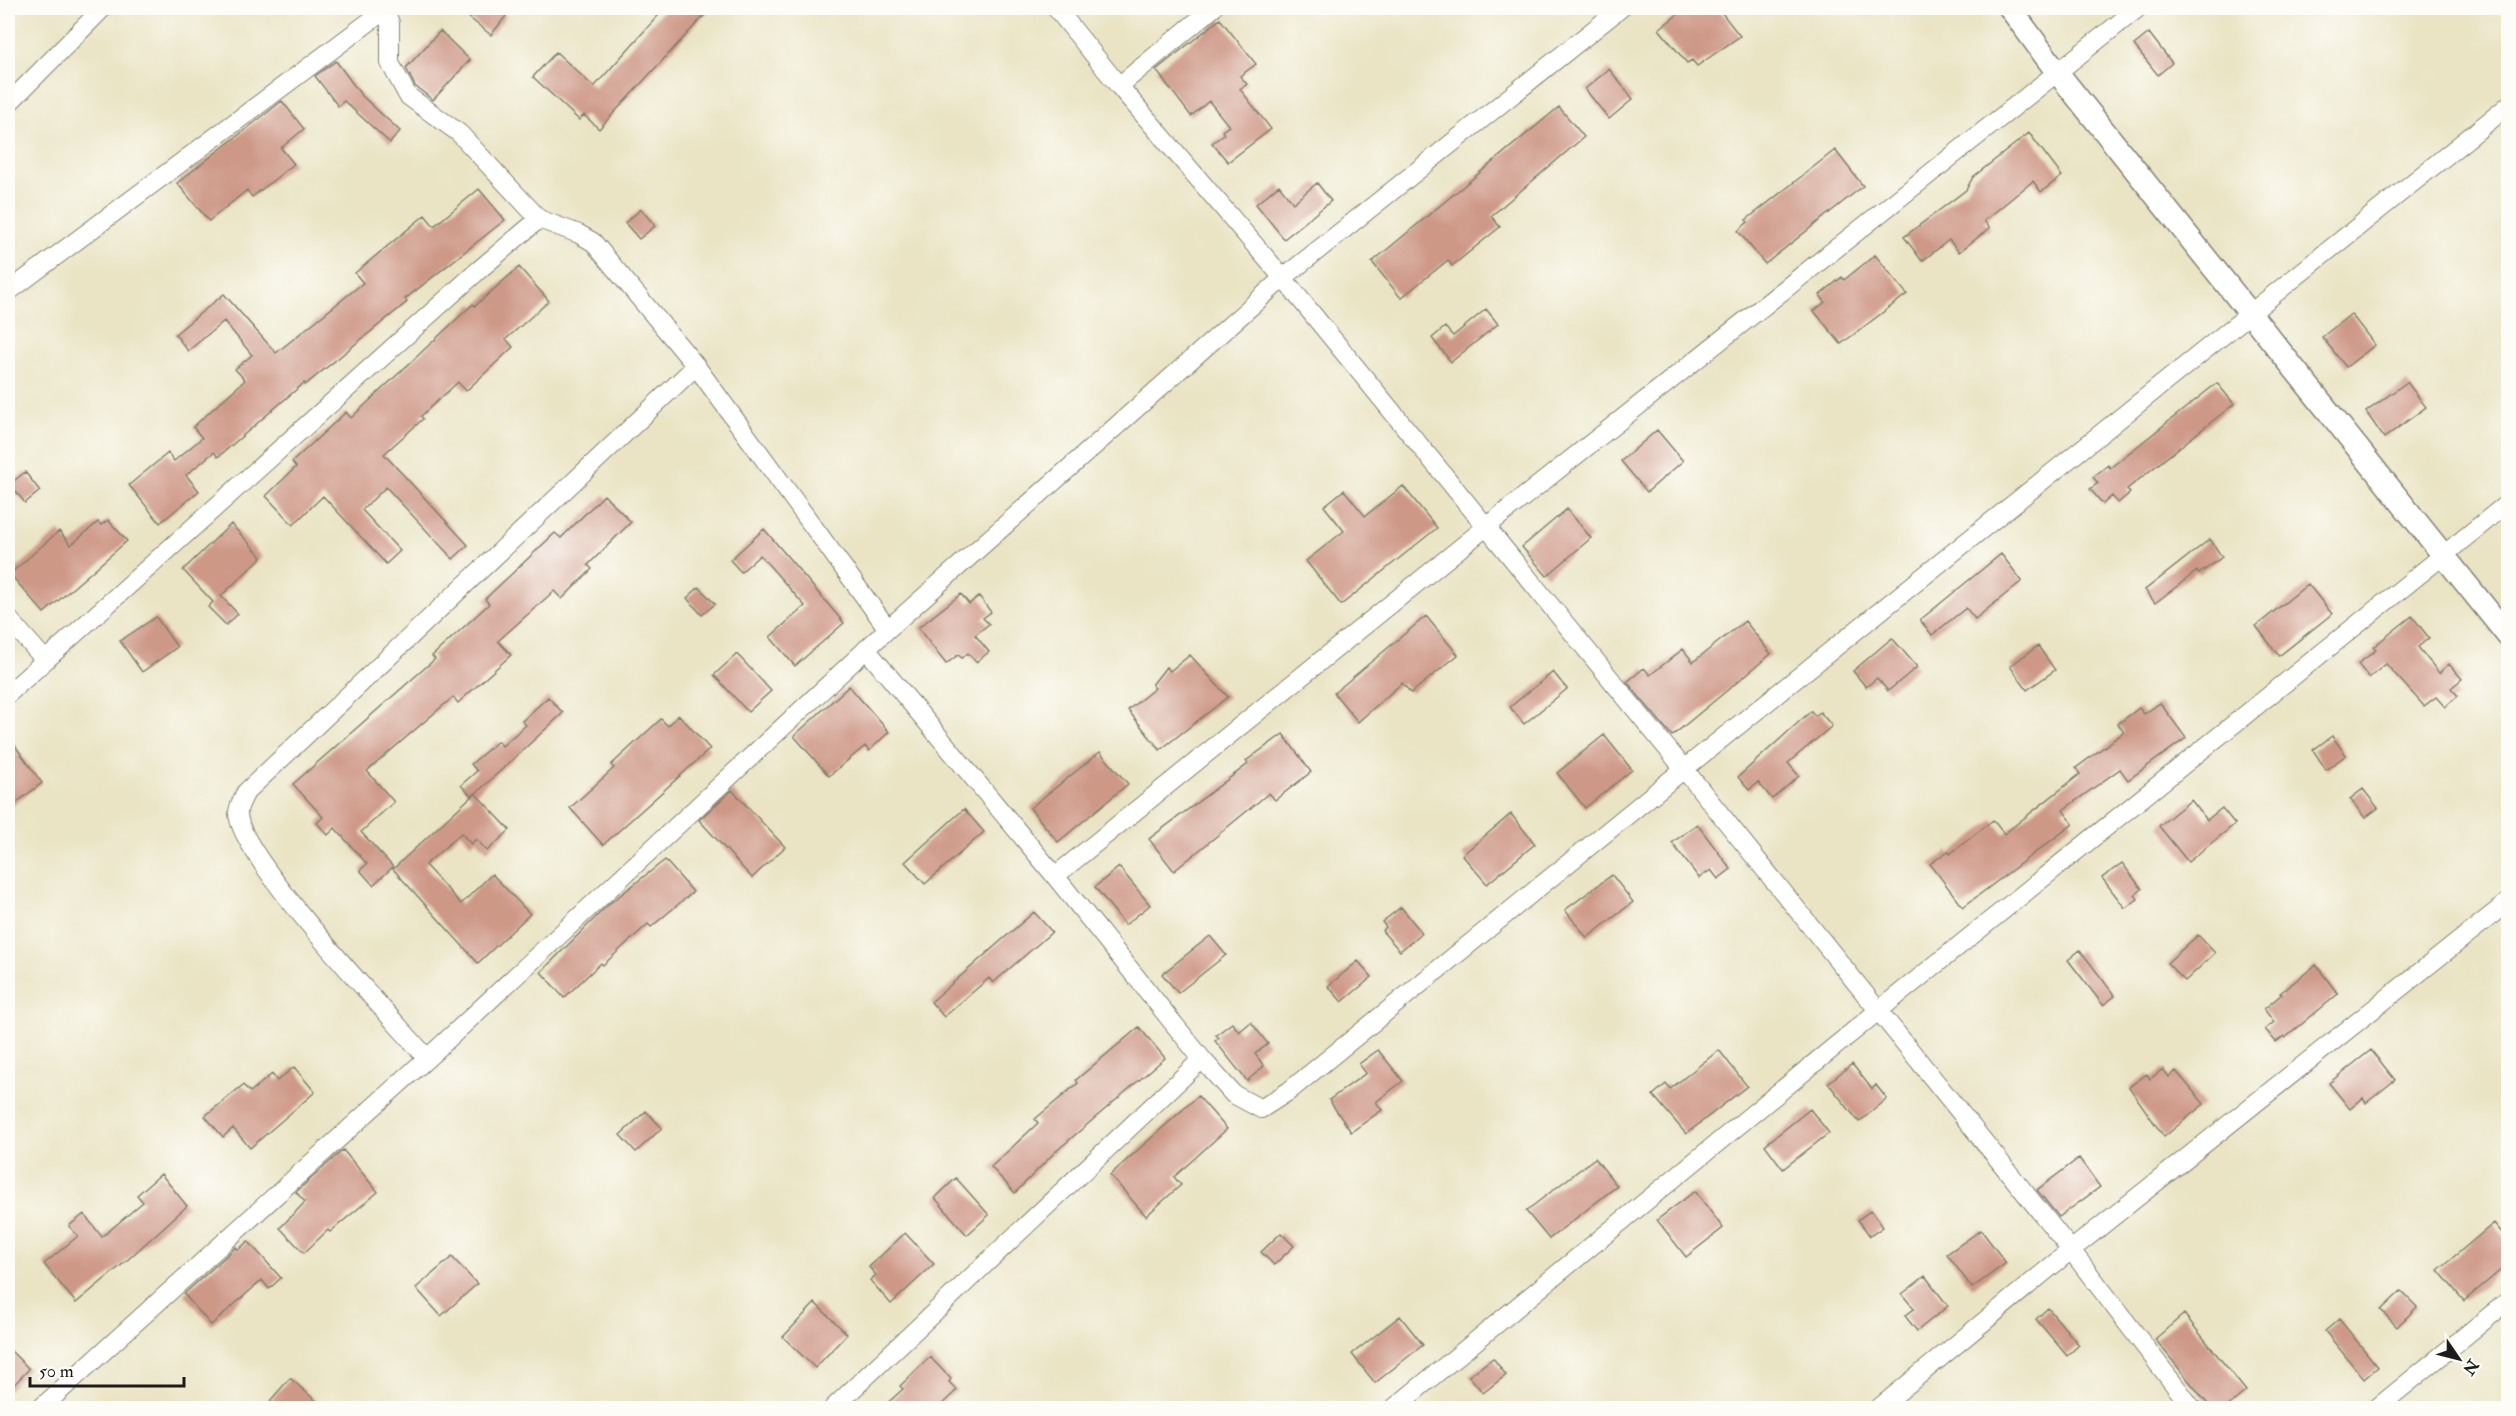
<svg xmlns="http://www.w3.org/2000/svg" width="2516" height="1416" viewBox="0 0 2516 1416" font-family="'IM FELL Double Pica',serif">
	<style>
		.building { fill: #ce9887 }
		.lines { fill: none; stroke-linecap: round; stroke-linejoin: round }
		.minor-casing { stroke: #838070; stroke-width: 20 }
		.tertiary-casing { stroke: #838070; stroke-width: 25 }
		.minor { stroke: #fff; stroke-width: 18 }
		.tertiary { stroke: #fff; stroke-width: 22 }
	</style>
	<rect width="100%" height="100%" fill="#fdfcf7"/>
	<filter id="ink" filterUnits="userSpaceOnUse"><feTurbulence type="fractalNoise" baseFrequency=".0167" numOctaves="2"/><feDisplacementMap in="SourceGraphic" scale="12" xChannelSelector="R" yChannelSelector="G"/><feConvolveMatrix kernelMatrix="1 2 1 2 8 2 1 2 1" color-interpolation-filters="sRGB"/></filter>
	<filter id="wash" filterUnits="userSpaceOnUse"><feTurbulence type="fractalNoise" baseFrequency=".008" numOctaves="4" result="noise"/><feDisplacementMap in="SourceGraphic" scale="24" xChannelSelector="R" yChannelSelector="G"/><feGaussianBlur stdDeviation="1.35" result="paint"/><feColorMatrix in="noise" values="0 0 0 0 0 0 0 0 0 0 0 0 0 0 0 0 0 1.4 0 .05"/><feComposite in="paint" operator="in"/></filter>
	<g filter="url(#wash)">
		<rect width="100%" height="100%" fill="#eae4c5"/>
		<g id="blocks">
			<path class="building" d="M457,8H496L506,16L491,35Z
				M665,8H711L599,129L584,115L579,120L533,77L556,52L594,87Z
				M1686,8H1718L1740,36L1697,66L1692,60L1687,63L1659,29Z
				M1220,19L1256,64L1240,76L1247,84L1240,89L1271,129L1228,162L1212,143L1224,134L1222,131L1229,126L1209,101L1191,116L1156,70Z
				M440,31L470,60L433,100L415,86L406,68Z
				M2149,33L2172,63L2158,75L2134,45Z
				M336,61L361,95L400,131L390,143L344,101L338,106L315,76Z
				M1609,69L1633,99L1609,119L1585,89Z
				M282,101L304,129L281,148L294,164L252,197L247,190L209,221L177,183Z
				M1559,107L1584,137L1491,216L1500,227L1452,266L1448,260L1401,298L1372,262Z
				M2029,133L2062,176L2041,192L2033,181L1984,221L1990,228L1959,252L1949,240L1922,261L1904,237L1966,190L1973,177Z
				M1835,150L1863,186L1765,264L1738,231L1748,222L1746,220Z
				M1317,183L1331,201L1284,239L1256,204L1279,185L1293,203Z
				M479,189L505,220L405,299L407,302L305,385L304,383L218,457L214,452L186,475L199,491L160,523L129,485L168,453L174,461L202,438L193,427L245,380L235,369L252,355L224,321L188,351L175,334L224,294L276,353L363,283L355,273L425,215L434,226Z
				M641,209L655,226L639,239L625,223Z
				M1875,255L1907,294L1841,344L1814,311L1825,302L1820,295L1842,277L1844,280Z
				M519,267L549,301L506,339L513,347L466,391L458,382L421,416L423,419L384,454L468,545L453,559L386,487L362,510L400,551L386,564L323,496L293,525L266,496L296,467L292,462L346,412L351,418L473,304L475,306Z
				M1486,309L1498,324L1451,362L1432,338L1445,327L1453,336Z
				M2351,314L2375,345L2346,367L2322,337Z
				M2407,382L2426,407L2384,438L2366,412Z
				M2217,383L2234,404L2127,489L2130,493L2118,503L2112,496L2103,504L2090,489L2098,483L2093,477L2108,465L2110,468Z
				M1657,430L1683,461L1647,492L1621,461Z
				M25,472L40,491L25,503L10,484Z
				M1403,486L1437,528L1341,605L1306,561L1344,531L1324,506L1344,490L1365,516Z
				M604,495L631,522L588,565L592,569L562,599L554,591L498,641L511,655L458,703L453,697L367,771L394,802L361,832L393,867L373,885L360,870L367,864L335,828L328,835L317,823L323,817L293,784L435,659L432,656L489,604L485,599L555,533L561,538Z
				M1567,509L1591,538L1547,576L1522,547Z
				M108,520L127,541L44,613L10,574L59,531L71,545L98,522L101,525Z
				M231,524L262,557L221,596L238,614L226,625L208,607L213,602L183,570Z
				M764,529L844,623L795,666L770,637L805,606L760,555L741,572L730,560Z
				M2210,539L2222,557L2199,574L2197,571L2155,603L2145,590Z
				M2001,554L2022,581L1975,619L1966,608L1932,635L1920,620Z
				M2308,584L2332,614L2279,656L2256,626Z
				M699,587L715,604L702,615L687,598Z
				M961,594L969,604L979,596L991,612L983,618L989,624L975,635L989,652L976,662L968,653L962,658L958,655L946,664L918,628Z
				M1426,616L1458,655L1411,693L1402,683L1358,722L1334,693Z
				M2412,616L2429,638L2418,647L2439,673L2449,664L2462,679L2451,688L2458,696L2445,707L2436,697L2424,706L2386,664L2369,678L2358,664L2376,650L2373,647Z
				M156,617L177,647L142,672L120,641Z
				M1745,621L1771,654L1672,736L1627,682L1644,668L1650,675L1683,649L1693,662Z
				M1892,638L1917,667L1888,691L1877,678L1866,687L1853,671Z
				M2038,646L2055,670L2027,690L2010,666Z
				M737,654L771,691L748,712L714,675Z
				M1190,655L1228,697L1160,750L1128,710L1155,688L1152,685L1166,667L1170,671Z
				M1553,672L1567,689L1524,724L1510,707Z
				M849,686L889,732L869,751L865,746L829,776L794,736Z
				M548,697L563,713L472,797L461,785L477,771L471,764L498,741L502,746L526,725L522,721Z
				M2160,703L2186,738L2128,780L2120,769L2063,810L2073,824L1963,907L1930,864L1948,851L1950,854L1993,820L2004,834L2080,774L2076,768L2124,732L2118,724L2139,708L2144,714Z
				M1811,711L1815,716L1820,712L1832,726L1788,763L1799,776L1772,799L1758,782L1749,790L1738,777Z
				M679,715L710,749L603,845L570,808L614,768L611,765L661,719L668,726Z
				M1283,734L1311,772L1275,800L1269,793L1174,871L1149,839L1248,764L1246,761Z
				M1604,735L1632,770L1585,808L1557,773Z
				M8,736L42,783L8,809Z
				M2332,736L2346,755L2326,770L2313,750Z
				M1100,752L1128,784L1058,842L1030,808Z
				M2363,789L2378,808L2365,818L2350,799Z
				M732,790L785,847L752,878L699,820Z
				M475,793L510,830L487,851L476,839L471,844L461,833L425,865L461,904L492,874L530,914L478,963L393,869Z
				M2191,800L2207,820L2222,808L2235,824L2188,862L2159,826Z
				M964,809L984,832L925,884L905,862Z
				M1511,814L1535,844L1487,884L1462,855Z
				M1697,824L1731,869L1718,879L1711,870L1699,878L1672,843Z
				M665,860L693,892L651,927L648,924L603,965L601,963L564,998L541,972L609,904Z
				M2122,863L2142,889L2135,895L2138,899L2125,908L2102,878Z
				M1119,867L1150,905L1125,925L1095,887Z
				M1612,875L1633,902L1587,938L1565,910Z
				M1401,907L1422,933L1400,951L1382,931L1386,927L1382,922Z
				M1034,912L1052,932L993,983L989,978L944,1017L931,1002Z
				M2198,935L2215,953L2185,981L2167,963Z
				M1210,936L1226,955L1178,993L1162,974Z
				M2080,950L2115,996L2103,1005L2068,960Z
				M1358,961L1372,977L1342,1002L1328,986Z
				M2316,965L2338,994L2285,1038L2284,1036L2276,1042L2265,1029L2274,1022L2264,1009L2282,994L2280,993Z
				M1251,1022L1268,1044L1255,1054L1264,1066L1247,1081L1215,1041L1219,1038L1216,1035L1232,1023L1239,1032Z
				M1139,1027L1165,1058L1054,1153L1015,1193L991,1167L1038,1123L1035,1119L1078,1083L1076,1080Z
				M1378,1050L1403,1081L1376,1102L1382,1110L1351,1132L1329,1100L1366,1073L1359,1064Z
				M1719,1050L1747,1086L1686,1134L1653,1095L1666,1084L1670,1089Z
				M2371,1050L2395,1080L2366,1103L2363,1098L2350,1109L2329,1083Z
				M1852,1064L1872,1089L1876,1085L1887,1099L1859,1122L1828,1083Z
				M294,1067L315,1092L250,1148L233,1128L223,1137L205,1116L243,1085L250,1092L272,1074L277,1081Z
				M2163,1069L2169,1077L2176,1071L2204,1104L2164,1137L2129,1087L2147,1074L2150,1079Z
				M1198,1096L1227,1129L1174,1177L1181,1185L1146,1216L1110,1175Z
				M1810,1109L1829,1133L1783,1169L1765,1145Z
				M646,1111L662,1128L636,1152L620,1135Z
				M343,1150L378,1192L330,1232L328,1230L304,1253L280,1228L305,1202L296,1192Z
				M1595,1158L1617,1186L1549,1239L1526,1211Z
				M2079,1158L2100,1187L2059,1217L2037,1190Z
				M161,1174L187,1206L124,1263L76,1303L44,1264L78,1236L69,1226L84,1214L102,1237L143,1202L137,1195Z
				M956,1178L989,1215L967,1235L935,1198Z
				M1695,1191L1723,1228L1686,1257L1657,1220Z
				M1871,1210L1883,1227L1870,1236L1858,1220Z
				M2494,1223L2508,1240V1264L2464,1301L2438,1270Z
				M1981,1230L2006,1263L1972,1288L1947,1254Z
				M905,1233L934,1264L891,1304L870,1280L876,1275L869,1267Z
				M1281,1233L1294,1246L1274,1265L1261,1252Z
				M248,1241L281,1278L269,1289L262,1280L211,1325L184,1294L236,1247L238,1250Z
				M452,1257L477,1284L441,1316L416,1288Z
				M1925,1276L1948,1306L1917,1331L1905,1316L1914,1309L1902,1294Z
				M2401,1291L2417,1307L2397,1327L2381,1310Z
				M815,1303L847,1334L815,1368L783,1337Z
				M2048,1308L2079,1345L2067,1356L2036,1319Z
				M2184,1314L2246,1391L2226,1408H2211L2155,1339Z
				M1400,1316L1423,1345L1375,1383L1352,1354Z
				M2339,1319L2378,1367L2364,1379L2325,1331Z
				M8,1348L29,1369L8,1391Z
				M930,1357L951,1379L949,1382L957,1390L938,1408H882L903,1389L900,1386Z
				M1493,1358L1506,1375L1483,1393L1469,1376Z
				M290,1378L324,1408H279L270,1401Z"/>
		</g>
	</g>
	<g filter="url(#ink)">
		<use href="#blocks" fill-opacity="0" stroke="#838070" stroke-width="1.5"/>
		<g class="lines">
			<defs>
				<path id="minor" d="M384,8L390,23V63L408,96L459,133L539,219
					M1056,8L1119,86L1283,278L1684,769L2071,1250L2192,1408
					M1119,86L1213,8
					M8,104L103,8
					M8,292L385,10
					M8,618L45,660
					M866,649L1055,876L1202,1059L1233,1094L1261,1109L1289,1091L1684,769L2508,106
					M8,694L480,269L539,219L579,234L593,242L696,366L888,629
					M1055,876L1486,527L2138,8
					M427,1058C392,1018 238,856 238,813C238,806 243,798 246,792L696,366
					M41,1408L433,1053L888,629L1283,278L1621,8
					M833,1408L1202,1059
					M1394,1408L1878,1011L2508,503
					M1879,1408L2071,1250L2508,902
					M2377,1408L2508,1301"/>
				<path id="tertiary" d="M2010,8L2057,72L2508,636"/>
			</defs>
			<use href="#minor" class="minor-casing"/>
			<use href="#tertiary" class="tertiary-casing"/>
			<use href="#minor" class="minor"/>
			<use href="#tertiary" class="tertiary"/>
		</g>
	</g>
	<rect width="2516" height="1416" fill="none" stroke="#fdfcf7" stroke-width="30"/>
	<g transform="translate(2459 1359) rotate(125)" stroke="#fdfcf7" stroke-width="4.5" paint-order="stroke">
	<path d="M0-4.5L10 22L0 15L-10 22Z" fill="#1c1c1c"/>
	<text y="-9" font-size="16" font-weight="bold" text-anchor="middle" fill="#1c1c1c">N</text>
	</g>
	<path d="M30 1377v9h154v-9" fill="none" stroke="#1c1c1c" stroke-width="3"/>
	<text x="39" y="1377" font-size="18" fill="#1c1c1c" stroke="#fdfcf7" stroke-width="4.5" paint-order="stroke">50 m</text>
</svg>
